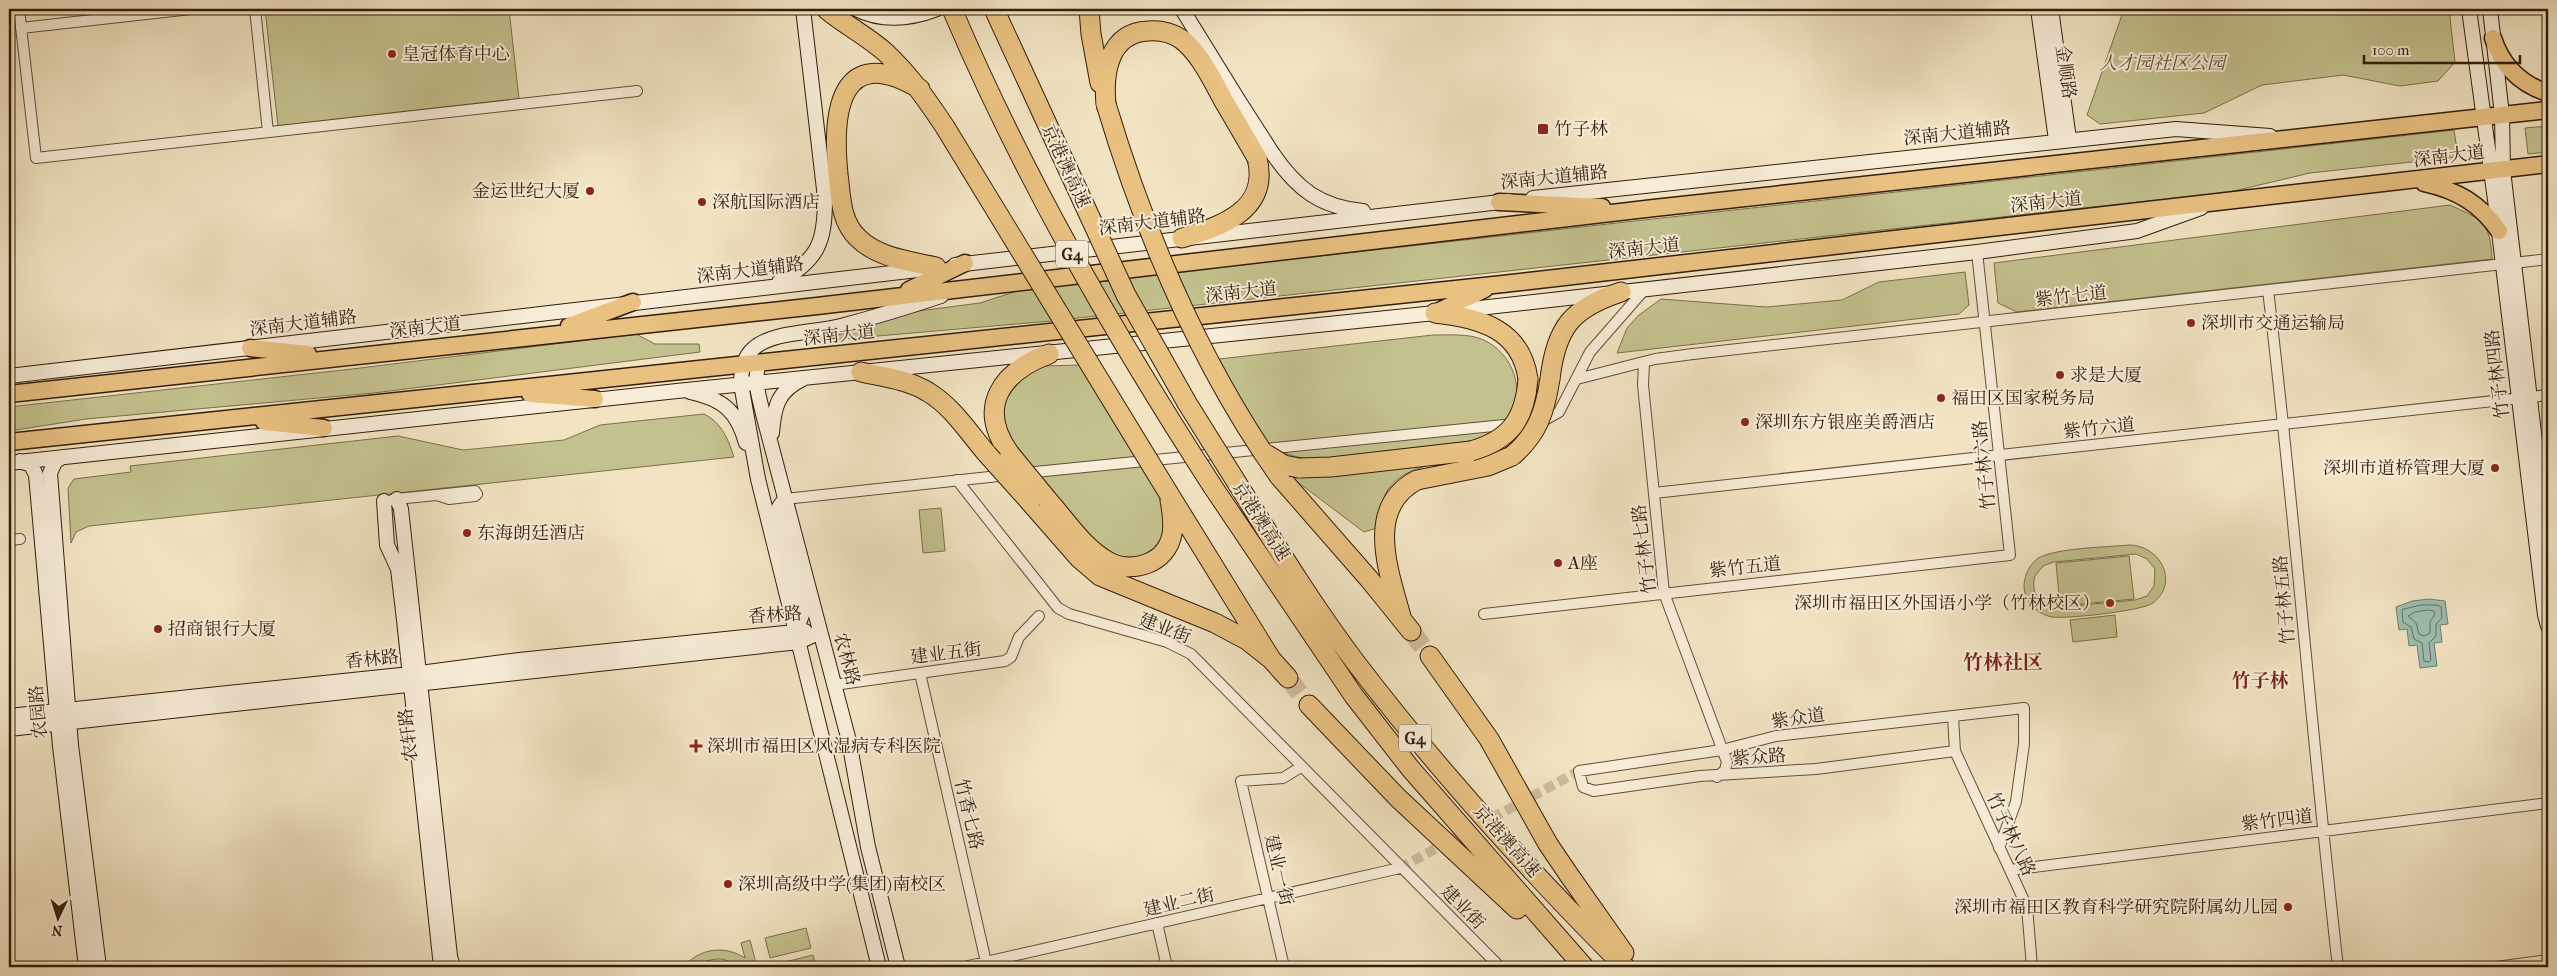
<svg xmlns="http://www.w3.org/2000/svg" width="2557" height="976" viewBox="0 0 2557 976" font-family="'IM FELL French Canon','Noto Serif SC',serif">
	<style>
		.green { fill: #c3c28e; stroke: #7b6f4c; fill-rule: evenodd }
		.water { fill: #9cbfb0; stroke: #727e6e }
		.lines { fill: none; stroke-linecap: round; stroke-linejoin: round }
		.shore { stroke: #686e5d; stroke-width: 1 }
		.street-tunnel { stroke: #ccbc9e; stroke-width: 10; stroke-dasharray: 10 5; stroke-linecap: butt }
		.highway-tunnel { stroke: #ccbc9e; stroke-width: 19; stroke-dasharray: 19 9; stroke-linecap: butt }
		.street-casing { stroke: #634e38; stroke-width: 12 }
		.secondary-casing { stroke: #331c0a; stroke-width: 16 }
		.primary-casing { stroke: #331c0a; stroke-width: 19 }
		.highway-casing { stroke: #331c0a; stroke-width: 21 }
		.street { stroke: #f7edd8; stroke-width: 10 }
		.secondary { stroke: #f7edd8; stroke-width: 14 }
		.primary { stroke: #e9c282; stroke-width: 16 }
		.highway { stroke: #e9c282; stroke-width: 19 }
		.secondary-bridge-casing { stroke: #331c0a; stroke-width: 16; stroke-linecap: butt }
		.highway-bridge-casing { stroke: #331c0a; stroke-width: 21; stroke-linecap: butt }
		.secondary-bridge { stroke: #f7edd8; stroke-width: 14 }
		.highway-bridge { stroke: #e9c282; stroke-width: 19 }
		.poi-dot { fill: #8f2418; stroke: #f7edd8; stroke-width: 2 }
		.labels { text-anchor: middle; stroke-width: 4; stroke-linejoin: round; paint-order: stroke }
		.shield { fill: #f7edd8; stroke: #6e5b48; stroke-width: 1 }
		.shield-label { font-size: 16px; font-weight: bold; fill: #331c0a }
		.poi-label { font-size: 18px; fill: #331c0a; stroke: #f7edd8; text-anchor: start }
		.park-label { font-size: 18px; font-style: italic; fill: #5e4e32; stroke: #f7edd8 }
		.street-label { font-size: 18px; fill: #331c0a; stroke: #f7edd8 }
		.neighbourhood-label { font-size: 19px; font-weight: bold; fill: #7a1f14; stroke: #f7edd8 }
		.quarter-label { font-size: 20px; font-weight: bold; fill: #7a1f14; stroke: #f7edd8 }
	</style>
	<rect width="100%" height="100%" fill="#f2e4c3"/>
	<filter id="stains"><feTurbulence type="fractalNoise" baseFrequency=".004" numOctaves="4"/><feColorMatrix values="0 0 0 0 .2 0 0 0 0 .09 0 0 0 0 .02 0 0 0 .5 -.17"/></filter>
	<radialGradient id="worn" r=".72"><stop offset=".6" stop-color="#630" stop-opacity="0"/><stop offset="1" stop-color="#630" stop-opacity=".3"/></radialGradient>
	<path class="green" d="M265,9H509L519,99L278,126Z
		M2124,9H2449L2455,62L2438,81L2400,86L2343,75L2262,85L2204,113L2100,124L2087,115Z
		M2548,126V152L2528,154L2525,128Z
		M2454,130L2458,157L2310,173L2230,192L1051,321L809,342L812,338L903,313L980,303L1023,289Z
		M2450,205C2483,220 2490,222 2492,259L2017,312L1998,303L1994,263Z
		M1965,272L1969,305L1959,314L1617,353L1627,328L1639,315L1661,299L1766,307L1842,300L1879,282Z
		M636,334L655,344H699L700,352L374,393L86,419L9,431V407L352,369Z
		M1433,335C1447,335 1461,334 1475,337C1508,345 1529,387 1509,417C1501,429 1485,437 1472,443L1316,460C1301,458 1287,456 1275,448C1251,432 1232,384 1219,359Z
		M1080,365L1165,498L1166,536L1153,553L1129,559L1114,555L1084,532L1006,435L1000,406L1012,380L1042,366Z
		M704,414C722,423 728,439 734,457L89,526L76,532L71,543L68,488L74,479L131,472L130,466L398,436L463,450L564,440L600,425Z
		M1440,462C1396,474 1383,481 1377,528L1364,532L1287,474Z
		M941,508L945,551L923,553L919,510Z
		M2130,545C2160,546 2180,582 2153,603C2142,611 2067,619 2052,617C2041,615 2030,607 2026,597C2021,584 2026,568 2037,559C2052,548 2109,547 2130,545ZM2136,554L2147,559L2155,569L2154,586L2147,596L2135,600L2053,608C2037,603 2031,591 2035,576L2043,566L2054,562Z
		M2129,556L2134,599L2060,606L2056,563Z
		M2115,615L2117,637L2073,642L2070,620Z
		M806,928L811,948L770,958L765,938Z
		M750,940L757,967C753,967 745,969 741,967C733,965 728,959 719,959C705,959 700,967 684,967C699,948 725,945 745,958L741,943Z
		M813,955L816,967H773V965Z"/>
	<path class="water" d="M2429,599L2445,601L2448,624L2440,625L2442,642L2434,643L2437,666L2420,668L2417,645L2409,646L2407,629L2399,630L2396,607L2412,601Z"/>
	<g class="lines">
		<path class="shore" d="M2421,605H2437L2441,607L2442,618L2436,624V636L2429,643L2431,660L2429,662L2424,661L2422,643L2414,639L2411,627L2403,622L2402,610Z
			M2429,610L2434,611L2435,614L2430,622V633L2424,636L2419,634L2416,623L2408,616L2415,612Z"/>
		<path class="street-tunnel" d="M1400,868L1579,771"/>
		<path class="highway-tunnel" d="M1411,631L1430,656
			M1288,678L1309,705"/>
		<defs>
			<path id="street" d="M19,9L36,158L637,91
				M255,9L268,132
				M21,28L191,9
				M2514,263L2548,259
				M2268,290C2295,515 2312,742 2338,967
				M1644,363L1643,385L1664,593L1727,762L1725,770L1717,777
				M1577,379L1655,359L1693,354L2503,264
				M1025,473L1543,421L1559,412L1590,352L1645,289
				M957,480L1058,608L1069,614L1167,642L1191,654L1500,967
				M1654,493L2548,395
				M785,499L1008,475
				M392,500L397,499L475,491L477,494L475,496L449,499L437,495
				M9,540L20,539
				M1484,614L2010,555L1977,252
				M920,673L986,962
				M834,685L1005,661L1011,657L1019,637L1039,616
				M1953,716L1955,751L2027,907L2032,967
				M1955,751L1816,769L1700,776L1594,791L1583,787L1579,771L1722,750L1776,736L2024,708V744L2016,802L1999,848
				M2010,870L2548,803
				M1157,923L1167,967
				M964,967L1400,868
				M1284,967L1241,781L1283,778L1301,767
				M2496,967L2548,960"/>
			<path id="secondary" d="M856,9C882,22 911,19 937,9
				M1182,9L1237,98
				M2038,9L2056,140
				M2051,9L2069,139
				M2469,9L2496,207L2545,615L2548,626
				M2490,9L2502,115L2503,170L2548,552
				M1273,154C1297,189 1320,207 1363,211
				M1533,198L2176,129L2270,136
				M955,265L1509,201
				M779,282C818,259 825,244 825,198L803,9
				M759,363C753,380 759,396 763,414L849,741L868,847L898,967
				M9,376L926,269
				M690,392C723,399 737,411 746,443
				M772,433C774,408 777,391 803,379
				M62,457L55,462L50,473L71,745L99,967
				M20,461L31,465L36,475L60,746L86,967
				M9,463L677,391L1435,313L1977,252L2137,231L2201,208
				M397,499L401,509L450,956L453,967
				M785,499L779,507V515L802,615L796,631
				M384,501L387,545L398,569L404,620L441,967
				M9,716L420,673L519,660L805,631
				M9,729L799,642L820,632
				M879,967L758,479L741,384C741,371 743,358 753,349C772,331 816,333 841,326C875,317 908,307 941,296"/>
			<path id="primary" d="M2493,38C2502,66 2520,84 2548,93
				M2424,183C2456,190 2480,203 2499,231
				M1499,202L1602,207
				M909,290L965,263
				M1435,313L1485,289
				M569,326L633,302
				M250,348L308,354
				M9,394L817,306L1654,208L2548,110
				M530,394L595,399
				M264,422L324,428
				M9,442L1503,284L2548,164"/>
			<path id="highway" d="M826,9C845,25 867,36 885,52C909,74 927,100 945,127
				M1089,9L1091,34L1100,83
				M920,89C839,41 832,113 838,174C841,196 840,221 858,238C878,258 910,261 936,267
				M1106,104C1103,72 1109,33 1148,31C1160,30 1172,33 1181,39C1201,54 1213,82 1225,103
				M1182,238C1222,226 1270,210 1257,158
				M1435,313C1480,318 1521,329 1528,379
				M861,372C884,377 909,380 928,392C952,406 969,433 987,454
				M1550,379C1556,327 1572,308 1621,292
				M1010,454C976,407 1001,372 1049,354
				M1299,468L1331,467L1471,451
				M1279,476L1369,579L1411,631
				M1237,483C1275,544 1313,606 1356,663C1438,770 1530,872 1625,967
				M1213,487L1354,696L1410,768L1584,967
				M1169,494L1271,659L1288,678
				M1047,499C1065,519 1084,549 1109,562C1133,574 1167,563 1172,534C1174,523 1172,511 1170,500
				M1030,502L1079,558L1100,576L1215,623L1247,640L1271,659
				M1402,620C1390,575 1363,508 1417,480L1488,466L1512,456
				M1430,656L1489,739L1548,844L1569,875L1624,953
				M1309,705L1398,798L1517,909"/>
		</defs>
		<use href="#street" class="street-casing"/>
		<use href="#secondary" class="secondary-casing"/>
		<use href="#primary" class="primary-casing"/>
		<use href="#highway" class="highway-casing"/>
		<use href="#street" class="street"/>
		<use href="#secondary" class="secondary"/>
		<use href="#primary" class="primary"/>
		<use href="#highway" class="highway"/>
		<defs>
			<path id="secondary-bridge" d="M1237,98L1273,154"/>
			<path id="highway-bridge" d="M952,9C1023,176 1114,334 1213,487
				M994,9L1126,295L1187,403L1237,483
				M1225,103L1257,158
				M1106,104C1145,234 1200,364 1279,476
				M945,127L1169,494
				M1471,451C1510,440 1525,419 1528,379
				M987,454L1030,502
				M1010,454L1047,499
				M1266,454L1284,465L1299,468
				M1512,456C1538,434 1545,411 1550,379"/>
		</defs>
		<use href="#secondary-bridge" class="secondary-bridge-casing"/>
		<use href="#highway-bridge" class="highway-bridge-casing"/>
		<use href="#secondary-bridge" class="secondary-bridge"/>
		<use href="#highway-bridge" class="highway-bridge"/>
	</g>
	<g class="poi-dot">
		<circle cx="392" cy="54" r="5"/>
		<rect x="1537" y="123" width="12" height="12" rx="2.5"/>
		<circle cx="590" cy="191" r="5"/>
		<circle cx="702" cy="202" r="5"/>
		<circle cx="2191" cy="323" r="5"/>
		<circle cx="2060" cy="375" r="5"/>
		<circle cx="1941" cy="398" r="5"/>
		<circle cx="1745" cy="422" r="5"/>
		<circle cx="2495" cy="468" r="5"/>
		<circle cx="467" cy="533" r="5"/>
		<circle cx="1558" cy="563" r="5"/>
		<circle cx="2110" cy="603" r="5"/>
		<circle cx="158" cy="629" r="5"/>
		<path d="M693.5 738.5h5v5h5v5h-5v5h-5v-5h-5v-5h5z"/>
		<circle cx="728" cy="884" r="5"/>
		<circle cx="2288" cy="907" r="5"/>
	</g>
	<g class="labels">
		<g class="shield">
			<rect x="1056" y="240.5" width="32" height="27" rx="4"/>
			<rect x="1399" y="724.5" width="32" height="27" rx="4"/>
		</g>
		<g class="shield-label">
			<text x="1072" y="260">G4</text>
			<text x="1415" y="744">G4</text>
		</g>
		<g class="poi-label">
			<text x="402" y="60">皇冠体育中心</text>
			<text x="1554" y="135">竹子林</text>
			<text x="580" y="197" text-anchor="end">金运世纪大厦</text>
			<text x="712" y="208">深航国际酒店</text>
			<text x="2201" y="329">深圳市交通运输局</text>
			<text x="2070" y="381">求是大厦</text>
			<text x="1951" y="404">福田区国家税务局</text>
			<text x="1755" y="428">深圳东方银座美爵酒店</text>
			<text x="2485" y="474" text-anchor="end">深圳市道桥管理大厦</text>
			<text x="477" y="539">东海朗廷酒店</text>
			<text x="1568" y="569">A座</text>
			<text x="2100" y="609" text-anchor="end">深圳市福田区外国语小学（竹林校区）</text>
			<text x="168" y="635">招商银行大厦</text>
			<text x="707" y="752">深圳市福田区风湿病专科医院</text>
			<text x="738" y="890">深圳高级中学(集团)南校区</text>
			<text x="2278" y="913" text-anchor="end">深圳市福田区教育科学研究院附属幼儿园</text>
		</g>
		<g class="park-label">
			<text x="2162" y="69">人才园社区公园</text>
		</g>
		<g class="street-label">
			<text transform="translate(2066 72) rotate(82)" y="6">金顺路</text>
			<text transform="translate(1957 133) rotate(-6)" y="6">深南大道辅路</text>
			<text transform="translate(2449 156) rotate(-7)" y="6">深南大道</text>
			<text transform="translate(1066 166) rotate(65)" y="6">京港澳高速</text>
			<text transform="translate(1554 177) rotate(-6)" y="6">深南大道辅路</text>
			<text transform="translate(2046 202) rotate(-6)" y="6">深南大道</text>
			<text transform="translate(1152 222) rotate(-7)" y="6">深南大道辅路</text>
			<text transform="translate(1644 248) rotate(-6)" y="6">深南大道</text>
			<text transform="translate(750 270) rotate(-7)" y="6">深南大道辅路</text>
			<text transform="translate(1241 292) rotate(-6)" y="6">深南大道</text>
			<text transform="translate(2071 296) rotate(-6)" y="6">紫竹七道</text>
			<text transform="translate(303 323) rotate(-7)" y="6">深南大道辅路</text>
			<text transform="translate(425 327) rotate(-6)" y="6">深南大道</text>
			<text transform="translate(839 335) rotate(-6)" y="6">深南大道</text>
			<text transform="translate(2497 374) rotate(-97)" y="6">竹子林四路</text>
			<text transform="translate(2099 428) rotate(-6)" y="6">紫竹六道</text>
			<text transform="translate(1984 465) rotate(-96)" y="6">竹子林六路</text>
			<text transform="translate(1261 521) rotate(57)" y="6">京港澳高速</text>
			<text transform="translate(1644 549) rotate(-97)" y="6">竹子林七路</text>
			<text transform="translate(1745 567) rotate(-6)" y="6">紫竹五道</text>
			<text transform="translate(2284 600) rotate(-95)" y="6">竹子林五路</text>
			<text transform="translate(775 615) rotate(-4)" y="6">香林路</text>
			<text transform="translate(1165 628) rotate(21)" y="6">建业街</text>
			<text transform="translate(946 653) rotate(-7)" y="6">建业五街</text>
			<text transform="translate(372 659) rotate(-6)" y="6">香林路</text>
			<text transform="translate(847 659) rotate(75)" y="6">农林路</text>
			<text transform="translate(38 712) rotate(-95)" y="6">农园路</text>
			<text transform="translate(1798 718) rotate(-8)" y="6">紫众道</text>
			<text transform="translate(408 735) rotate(-96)" y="6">农轩路</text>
			<text transform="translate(1759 757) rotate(-4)" y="6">紫众路</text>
			<text transform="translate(969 814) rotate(77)" y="6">竹香七路</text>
			<text transform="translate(2277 820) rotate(-7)" y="6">紫竹四道</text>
			<text transform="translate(2011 834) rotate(65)" y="6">竹子林八路</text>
			<text transform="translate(1507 841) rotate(48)" y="6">京港澳高速</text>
			<text transform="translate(1279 870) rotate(77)" y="6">建业一街</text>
			<text transform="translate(1179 902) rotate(-13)" y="6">建业二街</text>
			<text transform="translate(1463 907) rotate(45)" y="6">建业街</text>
		</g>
		<g class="neighbourhood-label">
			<text x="2260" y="687">竹子林</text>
		</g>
		<g class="quarter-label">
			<text x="2003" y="669">竹林社区</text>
		</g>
	</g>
	<rect width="2557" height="976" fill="none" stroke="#f2e4c3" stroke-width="30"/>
	<rect x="10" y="10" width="2537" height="956" fill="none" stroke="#331c0a" stroke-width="2.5"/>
	<rect x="15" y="15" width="2527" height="946" fill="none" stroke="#331c0a"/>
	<g transform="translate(58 918) rotate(184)" stroke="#f7edd8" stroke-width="4" paint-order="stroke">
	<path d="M0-4L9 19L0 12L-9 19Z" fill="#331c0a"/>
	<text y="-8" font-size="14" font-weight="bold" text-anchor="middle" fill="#331c0a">N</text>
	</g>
	<path d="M2364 55v8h156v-8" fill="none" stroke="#331c0a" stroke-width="2.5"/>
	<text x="2372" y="55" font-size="15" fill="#331c0a" stroke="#f7edd8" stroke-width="4" paint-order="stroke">100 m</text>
	<rect width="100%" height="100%" filter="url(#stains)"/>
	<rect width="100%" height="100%" fill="url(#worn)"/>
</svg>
